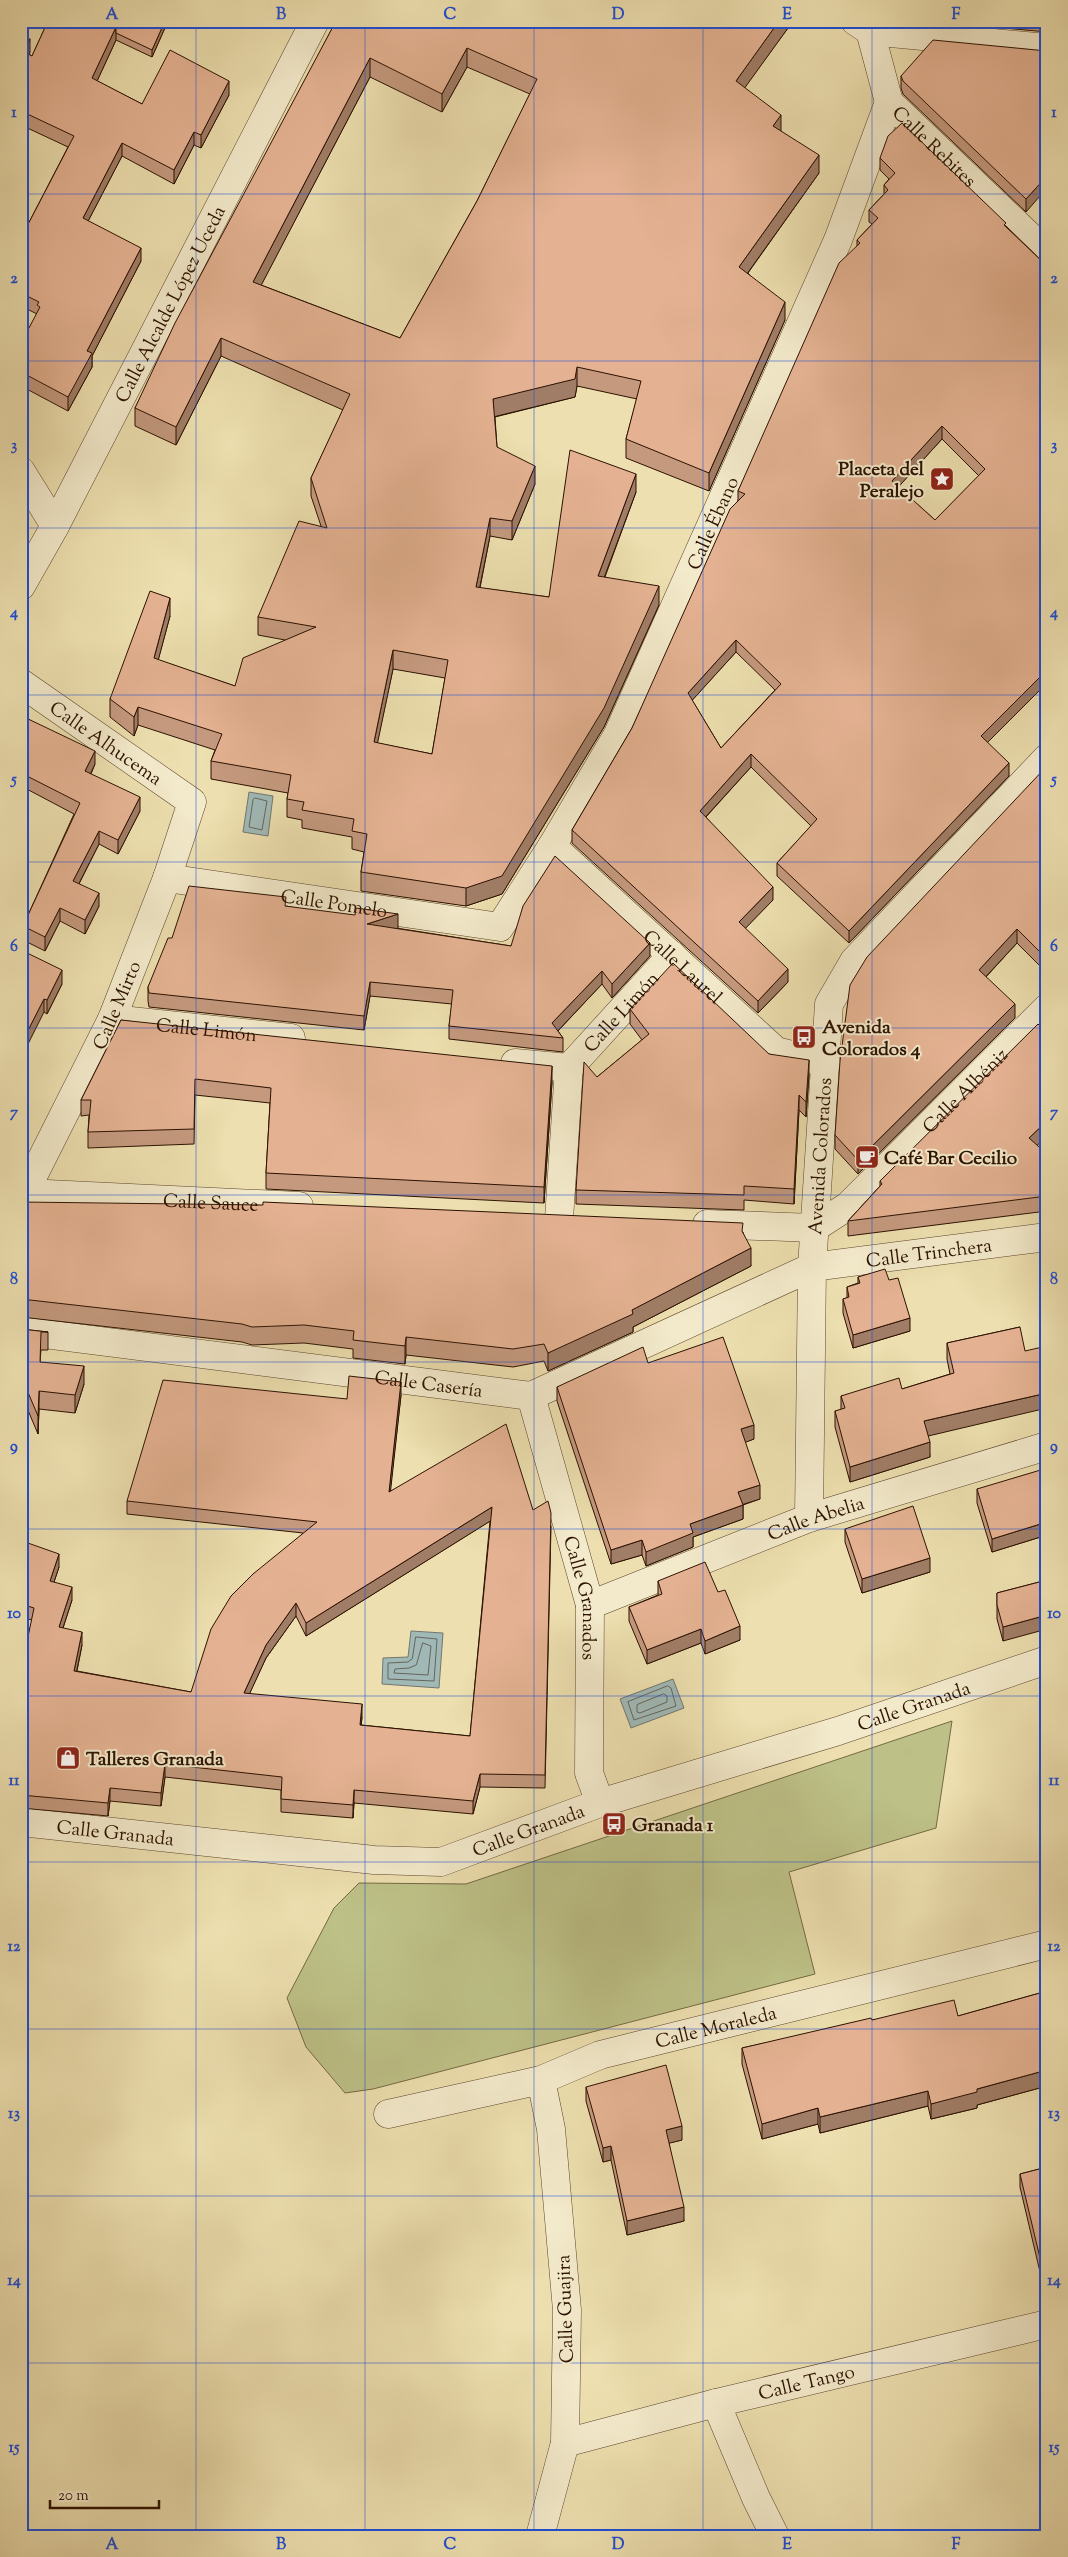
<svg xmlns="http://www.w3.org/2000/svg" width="1068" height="2557" viewBox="0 0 1068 2557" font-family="'Sorts Mill Goudy',serif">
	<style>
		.green { fill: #bdc187; stroke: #746944 }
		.water { fill: #a0b9b7; stroke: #72766e }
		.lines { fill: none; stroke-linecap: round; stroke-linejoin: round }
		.shore { stroke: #66655c; stroke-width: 1 }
		.minor-casing { stroke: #5c442c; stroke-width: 29 }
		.minor { stroke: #f3eacb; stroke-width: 28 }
		.wall { fill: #c4997e; stroke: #2c1100; fill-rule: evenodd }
		.shaded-wall { fill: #a07d66; stroke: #2c1100 }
		.building { fill: #e4b292; stroke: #2c1100; fill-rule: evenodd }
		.grid { fill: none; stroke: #1d4ed8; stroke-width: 1; stroke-opacity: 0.55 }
		.labels { text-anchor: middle; stroke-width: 4; stroke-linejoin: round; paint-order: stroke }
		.street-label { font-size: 19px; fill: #2c1100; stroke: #f3eacb }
		.poi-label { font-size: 19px; font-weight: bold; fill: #2c1100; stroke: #f3eacb; text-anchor: start }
		.neatline { fill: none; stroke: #1d4ed8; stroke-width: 2 }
		.grid-label { font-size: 16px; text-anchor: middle; font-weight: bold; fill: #1d4ed8 }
	</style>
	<rect width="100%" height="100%" fill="#eddfaf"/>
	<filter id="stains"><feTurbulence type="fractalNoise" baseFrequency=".004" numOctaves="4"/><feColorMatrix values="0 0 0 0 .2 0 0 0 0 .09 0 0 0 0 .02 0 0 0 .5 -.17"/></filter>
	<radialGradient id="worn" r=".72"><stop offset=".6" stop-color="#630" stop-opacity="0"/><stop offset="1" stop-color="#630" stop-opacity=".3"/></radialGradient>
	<path class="green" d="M952,1721L936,1828L789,1872L815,1974L373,2089L345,2093L306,2047L287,1998L334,1908L359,1883L466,1884Z"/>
	<path class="water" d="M249,792L273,796L268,836L243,832Z
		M411,1631L443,1633L439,1688L382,1684L383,1658L408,1657Z
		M673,1679L684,1708L631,1728L620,1699Z"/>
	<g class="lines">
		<path class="shore" d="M255,798L267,801L262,830L249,827L253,800Z
			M416,1637L437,1639L434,1681L388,1679V1663L408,1662L412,1659Z
			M423,1643L431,1646L428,1675L394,1673L395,1669L409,1668L416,1665Z
			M668,1686L671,1688L676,1706L634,1720L628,1702Z
			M664,1694L667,1696V1702L640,1713L637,1712V1705Z"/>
		<defs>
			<g id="minor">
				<path id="s1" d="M855,21L870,31L889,102L1047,253"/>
				<path d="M870,31L1047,48"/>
				<path d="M21,471L55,526"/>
				<path id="s2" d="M21,586L55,526L315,21"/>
				<path id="s3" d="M21,683L192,802L167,878L112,1019L21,1200"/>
				<path id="s4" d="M552,846L776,1051L826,1063"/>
				<path id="s5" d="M167,878L500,927L552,846L618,734L838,240L889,102"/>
				<path id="s6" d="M112,1019L291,1038"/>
				<path d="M515,1063L569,1068"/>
				<path id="s7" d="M26,1193L299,1206"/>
				<path id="s8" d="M559,1219L569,1068L672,955"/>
				<path id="s9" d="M707,1224L814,1228L848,1206L1047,1008"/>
				<path id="s10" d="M21,1331L531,1396L812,1267L1047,1237"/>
				<path id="s11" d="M531,1396L590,1605L589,1773L600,1803"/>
				<path id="s12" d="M809,1518L812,1267L829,1004L854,961L1047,758"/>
				<path id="s13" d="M590,1605L809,1518L1047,1446"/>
				<path id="s14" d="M21,1822L374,1860L441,1862L600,1803L838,1731L1047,1660"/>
				<path id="s15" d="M388,2114L541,2080L600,2055L1047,1944"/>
				<path d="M716,2403L756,2498L775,2536"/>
				<path id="s16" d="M565,2443L716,2403L1047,2324"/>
				<path d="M540,2536L565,2443L567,2310L551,2129L541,2080"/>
			</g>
		</defs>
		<use href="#minor" class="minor-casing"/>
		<use href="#minor" class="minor"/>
	</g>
	<path class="wall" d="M48,21H168L152,57L116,40L97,81L142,104L229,95L201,148L194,145L174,184L122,156L88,221L141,261L92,356V367L68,411L21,386V343L37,314L21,306V233L23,234L68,147L21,125V35L30,52L29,54L32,56Z
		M336,21H788V28L744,88L781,131L819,173L748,273L785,320L709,491L626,458V439L637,399L577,386L575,397L495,417L497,447L535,484L512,540L490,536L480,588L549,597L636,492L605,577L659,605L604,727L502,894L466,906L361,891V872L364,852L352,849V837L302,828V820L287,817V799L288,793L211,779V761L215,750L138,725L134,736L110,717V699L170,616L158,660L235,686L285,640L258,635V617L321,526L311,496V478L343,410L221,356L176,445L135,426V408ZM467,67L530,94L477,201L400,338L261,285L370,77L442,112ZM393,669L445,678L432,754L377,743Z
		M939,21H1047V32L939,22Z
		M1047,51L1026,212L903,94L901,88V76Z
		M880,158L1006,226L1047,266V683L987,742L1009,776L849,943L777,876V863L811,826L751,767L706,817L773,900L745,928L788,982L758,1013L572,843V830L632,728L738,501V491L857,246V240L872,224L869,222V210L884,194V185L889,179L880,170ZM942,439L979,476L935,520L898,487ZM736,652L775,690L721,748L692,700Z
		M21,704L28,719L95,764L91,774L140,811L118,854L99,844L79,884L99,906L85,934L60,921L45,951L23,940V926L74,814L21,786Z
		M1047,766V973L1017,943L986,977L1015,1018L858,1174L835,1149V1135Z
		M286,906L398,928H396L511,946L650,956L612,998L602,984L558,1031L563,1038V1052L449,1039V1026L452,1004L370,996L364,1030L149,1007L148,1001V987L172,938Z
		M21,950L62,984L47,1014L44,1012Z
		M630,1009L769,1054L809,1075L806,1117L799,1110L794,1204L744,1200V1210L576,1204V1190L597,1077L642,1040L630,1024Z
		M121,1020L552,1082L544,1203L266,1189V1173L270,1103L195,1095L194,1144L88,1148V1132L89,1115L81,1116V1100Z
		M1037,1145L1047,1154V1211L848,1236V1221L880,1186V1181Z
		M21,1204L743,1232L751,1266L633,1327V1332L548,1371L544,1361L513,1367L406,1355L405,1364L353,1358V1349L304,1343L252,1345L242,1342L21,1317Z
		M858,1277L889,1280L910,1331L853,1348L843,1313V1299L847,1298V1287L858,1283Z
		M1020,1327L928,1436L930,1457L850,1482L835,1427V1411L841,1410V1396L902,1389L950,1374L947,1359V1343Z
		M21,1329L48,1332V1350H41L40,1362L84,1384L75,1413L39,1409L38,1434L27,1408L21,1407Z
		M648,1363L754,1439L745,1442L760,1499L743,1505V1519L693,1537V1547L646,1566L642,1555L611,1564L557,1401V1387Z
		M401,1395L390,1491L533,1510L551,1526L545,1788L480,1787L473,1814L354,1803L353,1818L281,1812V1790L165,1777L161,1806L110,1801L108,1816L21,1808V1670L32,1620L21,1617V1553L59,1567L54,1582L72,1600L63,1628L82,1645L77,1671L191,1692L303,1533L127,1514V1501L347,1399ZM490,1521L470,1736L361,1725L362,1717L249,1694L266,1658L296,1616L306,1636Z
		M1047,1479V1535L992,1552L977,1503V1489Z
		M845,1529L930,1572L862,1593L845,1542Z
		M1047,1580L1003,1641L997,1619V1593Z
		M658,1581L718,1592L740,1640L705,1654L701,1643L647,1664L629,1621V1607L658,1595Z
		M1047,1991V2086L977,2105V2108L931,2119L928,2106L820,2133L818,2124L762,2139L742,2064V2048L872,2020L958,2016Z
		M586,2087L682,2140L669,2143L684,2221L627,2235L611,2160L603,2162L586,2101Z
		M1047,2167V2270L1040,2272L1020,2187V2174Z"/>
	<path class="shaded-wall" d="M165,21H168L152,57V50Z
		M779,21H788V28L736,100V81Z
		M116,27V40L92,92V78Z
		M30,39V52L24,65V52Z
		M467,48V67L442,112V94Z
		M370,58V77L253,301V282Z
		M229,81V95L201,148V135Z
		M781,115V133L773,126Z
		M194,132V145L174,184V170Z
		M122,143V156L83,231V218Z
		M819,155V173L739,285V267Z
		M1047,176V188L1026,212V199Z
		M141,248V261L92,356V367L68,411V397L87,351Z
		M785,302V320L709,491V473Z
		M221,338V356L176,445V427Z
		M577,367V386L575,397L493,417V399Z
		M942,426V439L892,494V481Z
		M535,466V484L512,540V521Z
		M636,474V492L598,594V576Z
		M490,518V536L476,606V587Z
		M659,586V605L604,727L502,894L466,906V888Z
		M170,598V616L154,676V658Z
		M736,640V652L688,705V693Z
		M393,650V669L374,760V742Z
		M1047,670V683L981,749V736Z
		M28,707V721L24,717Z
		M138,707V725L134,736V717Z
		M95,751V764L85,785V771Z
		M751,754V767L700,823V811Z
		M1009,763V776L849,943V931Z
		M140,797V811L118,854V840Z
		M99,831V844L73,895V881Z
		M773,887V900L739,935V922Z
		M99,893V906L85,934V920Z
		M60,908V921L45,951V937Z
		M398,914V928L367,938V924Z
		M1017,929V943L979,984V970Z
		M650,943V956L612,998V984Z
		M788,969V982L758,1013V1001Z
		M62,970V984L47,1014V1000Z
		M602,971V984L552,1037V1023Z
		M370,982V996L364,1030V1016Z
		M44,999V1012L21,1058V1044Z
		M1015,1004V1018L858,1174V1160Z
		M809,1060V1075L806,1117V1102Z
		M552,1066V1082L544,1203V1187Z
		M799,1095V1110L794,1204V1189Z
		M1047,1121V1136L1029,1153V1138Z
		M751,1248V1266L633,1327V1332L548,1371V1353Z
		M910,1318V1331L853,1348V1335Z
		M406,1337V1355L405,1364V1346Z
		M84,1366V1384L75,1413V1395Z
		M401,1382V1395L389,1505V1492Z
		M39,1391V1409L38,1434V1416Z
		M1047,1393V1408L924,1437V1421Z
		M754,1425V1439L741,1444V1429Z
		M930,1442V1457L850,1482V1467Z
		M760,1485V1499L738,1506V1492Z
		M743,1505V1519L693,1537V1547L646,1566V1552L690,1524Z
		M492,1507V1520L306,1636V1623Z
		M1047,1522V1535L992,1552V1539Z
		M642,1540V1555L611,1564V1550Z
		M59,1554V1567L50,1594V1581Z
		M930,1558V1572L862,1593V1579Z
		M72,1587V1600L59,1640V1627Z
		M296,1603V1616L266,1658L244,1706V1693L266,1645Z
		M1047,1615V1629L1003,1641V1627Z
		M740,1626V1640L705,1654V1641Z
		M701,1629V1643L647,1664V1650Z
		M82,1632V1645L74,1684V1671Z
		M362,1704V1717L360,1738V1725Z
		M165,1764V1777L161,1806V1793Z
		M480,1774V1787L473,1814V1801Z
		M110,1788V1801L108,1816V1803Z
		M354,1790V1803L353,1818V1805Z
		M1047,2070V2086L977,2105V2108L931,2119V2104L977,2089Z
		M928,2091V2106L820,2133V2117Z
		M818,2108V2124L762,2139V2124Z
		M682,2126V2140L666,2144V2130Z
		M611,2146V2160L603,2162V2148Z
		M684,2207V2221L627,2235V2221Z
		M1047,2257V2270L1040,2272V2258Z"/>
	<path class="building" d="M48,21H104L116,27L92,78L142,104L170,50L229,81L201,135L194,132L174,170L122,143L83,218L141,248L87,351L92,353L68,397L21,372V343L40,307L37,305L39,302L21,293V233L23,234L74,136L21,111V35L30,39L24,52L32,56Z
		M104,21H165L152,50L116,33V27Z
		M336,21H779L736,81L781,115L773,126L819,155L739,267L785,302L709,473L626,439L641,381L577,367L575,379L493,399L497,447L535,466L512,521L490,518L476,587L549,597L570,450L636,474L598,576L659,586L604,708L502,876L466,888L361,872L367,834L352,831L354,819L302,810L304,802L287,799L291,775L211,761L222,734L138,707L134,717L110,699L150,591L170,598L154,658L235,686L243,658L316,627L258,617L299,521L327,528L311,478L350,394L221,338L176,427L135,408L175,323ZM467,48L537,79L477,201L400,338L253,282L370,58L442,94ZM393,650L448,660L432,754L374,742Z
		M933,40L1047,51V176L1026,199L903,81L901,76Z
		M902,123L1006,223L1004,225L1047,266V670L981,736L1009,763L849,931L777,863L817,819L751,754L700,811L773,887L739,922L788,969L758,1001L572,830L632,728L730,509L745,494L738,491L839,263L860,243L857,240L878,218L869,210L888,190L884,185L895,173L880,158L888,136ZM942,426L985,469L935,520L892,481ZM736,640L781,684L721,748L688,693Z
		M21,704L28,707L24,717L95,751L85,771L140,797L118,840L99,831L73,881L99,893L85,920L60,908L45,937L23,926L80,803L21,773Z
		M1047,766V959L1017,929L979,970L1015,1004L858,1160L835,1135L840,1061L850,985L867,957Z
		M555,856L650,943L612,984L602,971L552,1023L563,1038L449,1026L453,990L370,982L364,1016L149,993L148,987L168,938H172L189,886L286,897L285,906L355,915L356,908L398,914L367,924L511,946L523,906Z
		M21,950L62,970L47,1000L44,999L21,1044Z
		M673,963L769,1054L809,1060L806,1102L799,1095L794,1189L744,1186V1195L576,1190L584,1062L597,1077L649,1034L630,1009Z
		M121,1020L552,1066L544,1187L266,1173L271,1088L195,1079L194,1129L88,1132L91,1100H81Z
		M1038,1024L1047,1033V1121L1029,1138L1047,1154V1196L848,1221L882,1184L880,1181Z
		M22,1202L263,1205V1202L743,1223L742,1231L751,1248L632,1310L633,1314L548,1353L544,1344L513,1349L406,1337L405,1346L353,1340L354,1331L304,1325L252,1327L242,1324L21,1299V1204Z
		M885,1269L889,1280L898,1278L910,1318L853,1335L843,1299L849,1297L847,1287L860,1283L858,1277Z
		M1020,1327L1025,1351L1047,1346V1393L924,1421L930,1442L850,1467L835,1411L845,1408L841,1396L899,1378L902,1389L954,1373L947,1343Z
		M21,1329L48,1332H41L40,1362L84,1366L75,1395L39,1391L38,1416L27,1390L21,1389Z
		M723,1337L754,1425L741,1429L760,1485L738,1492L743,1505L690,1524L693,1533L646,1552L642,1540L611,1550L557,1387L643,1347L648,1363Z
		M349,1376L401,1382L389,1492L506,1424L533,1510L548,1501L551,1513L545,1775L480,1774L473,1801L354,1790L353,1805L281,1799L282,1777L165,1764L161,1793L110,1788L108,1803L21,1795V1670L34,1608L21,1604V1553L25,1542L59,1554L50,1581L72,1587L59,1627L82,1632L74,1671L191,1692L211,1629L231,1596L253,1574L317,1522L127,1501L163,1380L347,1399ZM492,1507L470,1736L360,1725L362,1704L244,1693L266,1645L296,1603L306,1623Z
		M1044,1469L1047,1479V1522L992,1539L977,1489Z
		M913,1506L930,1558L862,1579L845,1529Z
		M705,1562L718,1592L725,1590L740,1626L705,1641L701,1629L647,1650L629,1607L662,1594L658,1581Z
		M1047,1580V1615L1003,1627L997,1605V1593Z
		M1047,1991V2070L977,2089V2092L931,2104L928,2091L820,2117L818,2108L762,2124L742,2048L871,2018L872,2020L954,2000L958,2016Z
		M666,2065L682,2126L666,2130L684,2207L627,2221L611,2146L603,2148L586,2087Z
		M1047,2167V2257L1040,2258L1020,2174Z"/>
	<path class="grid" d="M196,21V2536M365,21V2536M534,21V2536M703,21V2536M872,21V2536M21,194H1047M21,361H1047M21,528H1047M21,695H1047M21,862H1047M21,1028H1047M21,1195H1047M21,1362H1047M21,1529H1047M21,1696H1047M21,1862H1047M21,2029H1047M21,2196H1047M21,2363H1047"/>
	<defs>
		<symbol id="sight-square" viewBox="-11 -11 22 22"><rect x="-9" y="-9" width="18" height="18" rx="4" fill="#8f2418" stroke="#f3eacb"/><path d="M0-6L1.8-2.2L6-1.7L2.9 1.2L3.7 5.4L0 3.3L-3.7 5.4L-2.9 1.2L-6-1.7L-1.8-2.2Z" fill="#fff"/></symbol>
		<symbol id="bus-square" viewBox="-11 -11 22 22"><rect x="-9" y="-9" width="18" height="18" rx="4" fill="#8f2418" stroke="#f3eacb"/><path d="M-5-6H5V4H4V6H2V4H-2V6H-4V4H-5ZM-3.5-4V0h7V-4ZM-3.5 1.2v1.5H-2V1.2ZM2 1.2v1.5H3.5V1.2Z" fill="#fff"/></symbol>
		<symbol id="cafe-square" viewBox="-11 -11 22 22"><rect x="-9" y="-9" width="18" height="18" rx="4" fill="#8f2418" stroke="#f3eacb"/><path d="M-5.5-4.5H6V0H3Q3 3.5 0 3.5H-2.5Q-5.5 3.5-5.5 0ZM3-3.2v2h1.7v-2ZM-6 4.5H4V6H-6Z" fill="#fff"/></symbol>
		<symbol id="shop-square" viewBox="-11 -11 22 22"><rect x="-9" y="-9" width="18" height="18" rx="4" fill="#8f2418" stroke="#f3eacb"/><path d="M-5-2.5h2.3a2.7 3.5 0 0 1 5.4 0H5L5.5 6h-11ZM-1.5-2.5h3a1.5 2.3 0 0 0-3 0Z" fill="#fff"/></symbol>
	</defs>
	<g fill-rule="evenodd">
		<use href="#sight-square" x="928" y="465" width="28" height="28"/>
		<use href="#bus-square" x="790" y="1023" width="28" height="28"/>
		<use href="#cafe-square" x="853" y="1143" width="28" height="28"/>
		<use href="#shop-square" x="54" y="1744" width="28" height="28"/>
		<use href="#bus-square" x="600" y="1810" width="28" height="28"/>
	</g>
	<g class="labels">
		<g class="street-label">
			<text dy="7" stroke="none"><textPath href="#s1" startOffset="155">Calle Rebites</textPath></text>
			<text dy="7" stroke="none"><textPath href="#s2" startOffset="319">Calle Alcalde López Uceda</textPath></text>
			<text dy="7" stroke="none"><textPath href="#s5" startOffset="794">Calle Ébano</textPath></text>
			<text dy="7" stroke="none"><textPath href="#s3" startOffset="104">Calle Alhucema</textPath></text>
			<text dy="7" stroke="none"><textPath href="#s5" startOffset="169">Calle Pomelo</textPath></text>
			<text dy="7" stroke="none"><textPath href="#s4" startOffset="178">Calle Laurel</textPath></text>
			<text transform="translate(116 1005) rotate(-67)" y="7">Calle Mirto</text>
			<text dy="7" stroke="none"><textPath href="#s8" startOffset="228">Calle Limón</textPath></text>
			<text dy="7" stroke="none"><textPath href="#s6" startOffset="95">Calle Limón</textPath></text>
			<text dy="7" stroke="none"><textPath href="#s9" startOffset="312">Calle Albéniz</textPath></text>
			<text dy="7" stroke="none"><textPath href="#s12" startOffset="362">Avenida Colorados</textPath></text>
			<text dy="7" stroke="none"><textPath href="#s7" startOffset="185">Calle Sauce</textPath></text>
			<text dy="7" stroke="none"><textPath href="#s10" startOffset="941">Calle Trinchera</textPath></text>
			<text dy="7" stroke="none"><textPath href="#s10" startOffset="411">Calle Casería</textPath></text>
			<text dy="7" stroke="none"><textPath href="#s13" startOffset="242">Calle Abelia</textPath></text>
			<text dy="7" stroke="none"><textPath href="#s11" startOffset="209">Calle Granados</textPath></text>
			<text dy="7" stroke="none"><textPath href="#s14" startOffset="920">Calle Granada</textPath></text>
			<text dy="7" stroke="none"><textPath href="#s14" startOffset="515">Calle Granada</textPath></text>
			<text dy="7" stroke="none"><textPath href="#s14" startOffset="95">Calle Granada</textPath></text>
			<text dy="7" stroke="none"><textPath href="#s15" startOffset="340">Calle Moraleda</textPath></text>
			<text transform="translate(564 2309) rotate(-92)" y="7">Calle Guajira</text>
			<text dy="7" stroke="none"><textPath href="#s16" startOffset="249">Calle Tango</textPath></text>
		</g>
		<g class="poi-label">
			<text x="924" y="475" text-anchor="end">Placeta del<tspan x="924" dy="22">Peralejo</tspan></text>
			<text x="822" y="1033">Avenida<tspan x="822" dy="22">Colorados 4</tspan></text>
			<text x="884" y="1164">Café Bar Cecilio</text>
			<text x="86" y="1765">Talleres Granada</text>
			<text x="632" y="1831">Granada 1</text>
		</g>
	</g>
	<rect width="1068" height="2557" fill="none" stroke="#eddfaf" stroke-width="55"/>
	<path d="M50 2500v8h109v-8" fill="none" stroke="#2c1100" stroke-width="2.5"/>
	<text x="58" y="2500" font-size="15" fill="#2c1100" stroke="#f3eacb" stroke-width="4" paint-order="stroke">20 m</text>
	<rect x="28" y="28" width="1012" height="2502" class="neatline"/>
	<g class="grid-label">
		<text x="112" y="19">A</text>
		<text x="281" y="19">B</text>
		<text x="450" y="19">C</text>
		<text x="618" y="19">D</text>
		<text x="787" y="19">E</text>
		<text x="956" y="19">F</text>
		<text x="14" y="117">1</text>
		<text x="1054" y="117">1</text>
		<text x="14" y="283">2</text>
		<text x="1054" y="283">2</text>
		<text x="14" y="450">3</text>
		<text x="1054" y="450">3</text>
		<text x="14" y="617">4</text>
		<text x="1054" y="617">4</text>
		<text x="14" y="784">5</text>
		<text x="1054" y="784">5</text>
		<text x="14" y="951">6</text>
		<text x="1054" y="951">6</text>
		<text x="14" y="1117">7</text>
		<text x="1054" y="1117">7</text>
		<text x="14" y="1284">8</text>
		<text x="1054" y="1284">8</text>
		<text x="14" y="1451">9</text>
		<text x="1054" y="1451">9</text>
		<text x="14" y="1618">10</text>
		<text x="1054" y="1618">10</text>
		<text x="14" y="1785">11</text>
		<text x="1054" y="1785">11</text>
		<text x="14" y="1951">12</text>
		<text x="1054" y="1951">12</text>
		<text x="14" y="2118">13</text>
		<text x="1054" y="2118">13</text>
		<text x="14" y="2285">14</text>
		<text x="1054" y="2285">14</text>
		<text x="14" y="2452">15</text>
		<text x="1054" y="2452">15</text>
		<text x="112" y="2549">A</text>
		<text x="281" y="2549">B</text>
		<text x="450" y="2549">C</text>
		<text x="618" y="2549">D</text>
		<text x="787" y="2549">E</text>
		<text x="956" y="2549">F</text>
	</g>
	<rect width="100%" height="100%" filter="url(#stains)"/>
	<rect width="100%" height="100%" fill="url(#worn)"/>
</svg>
